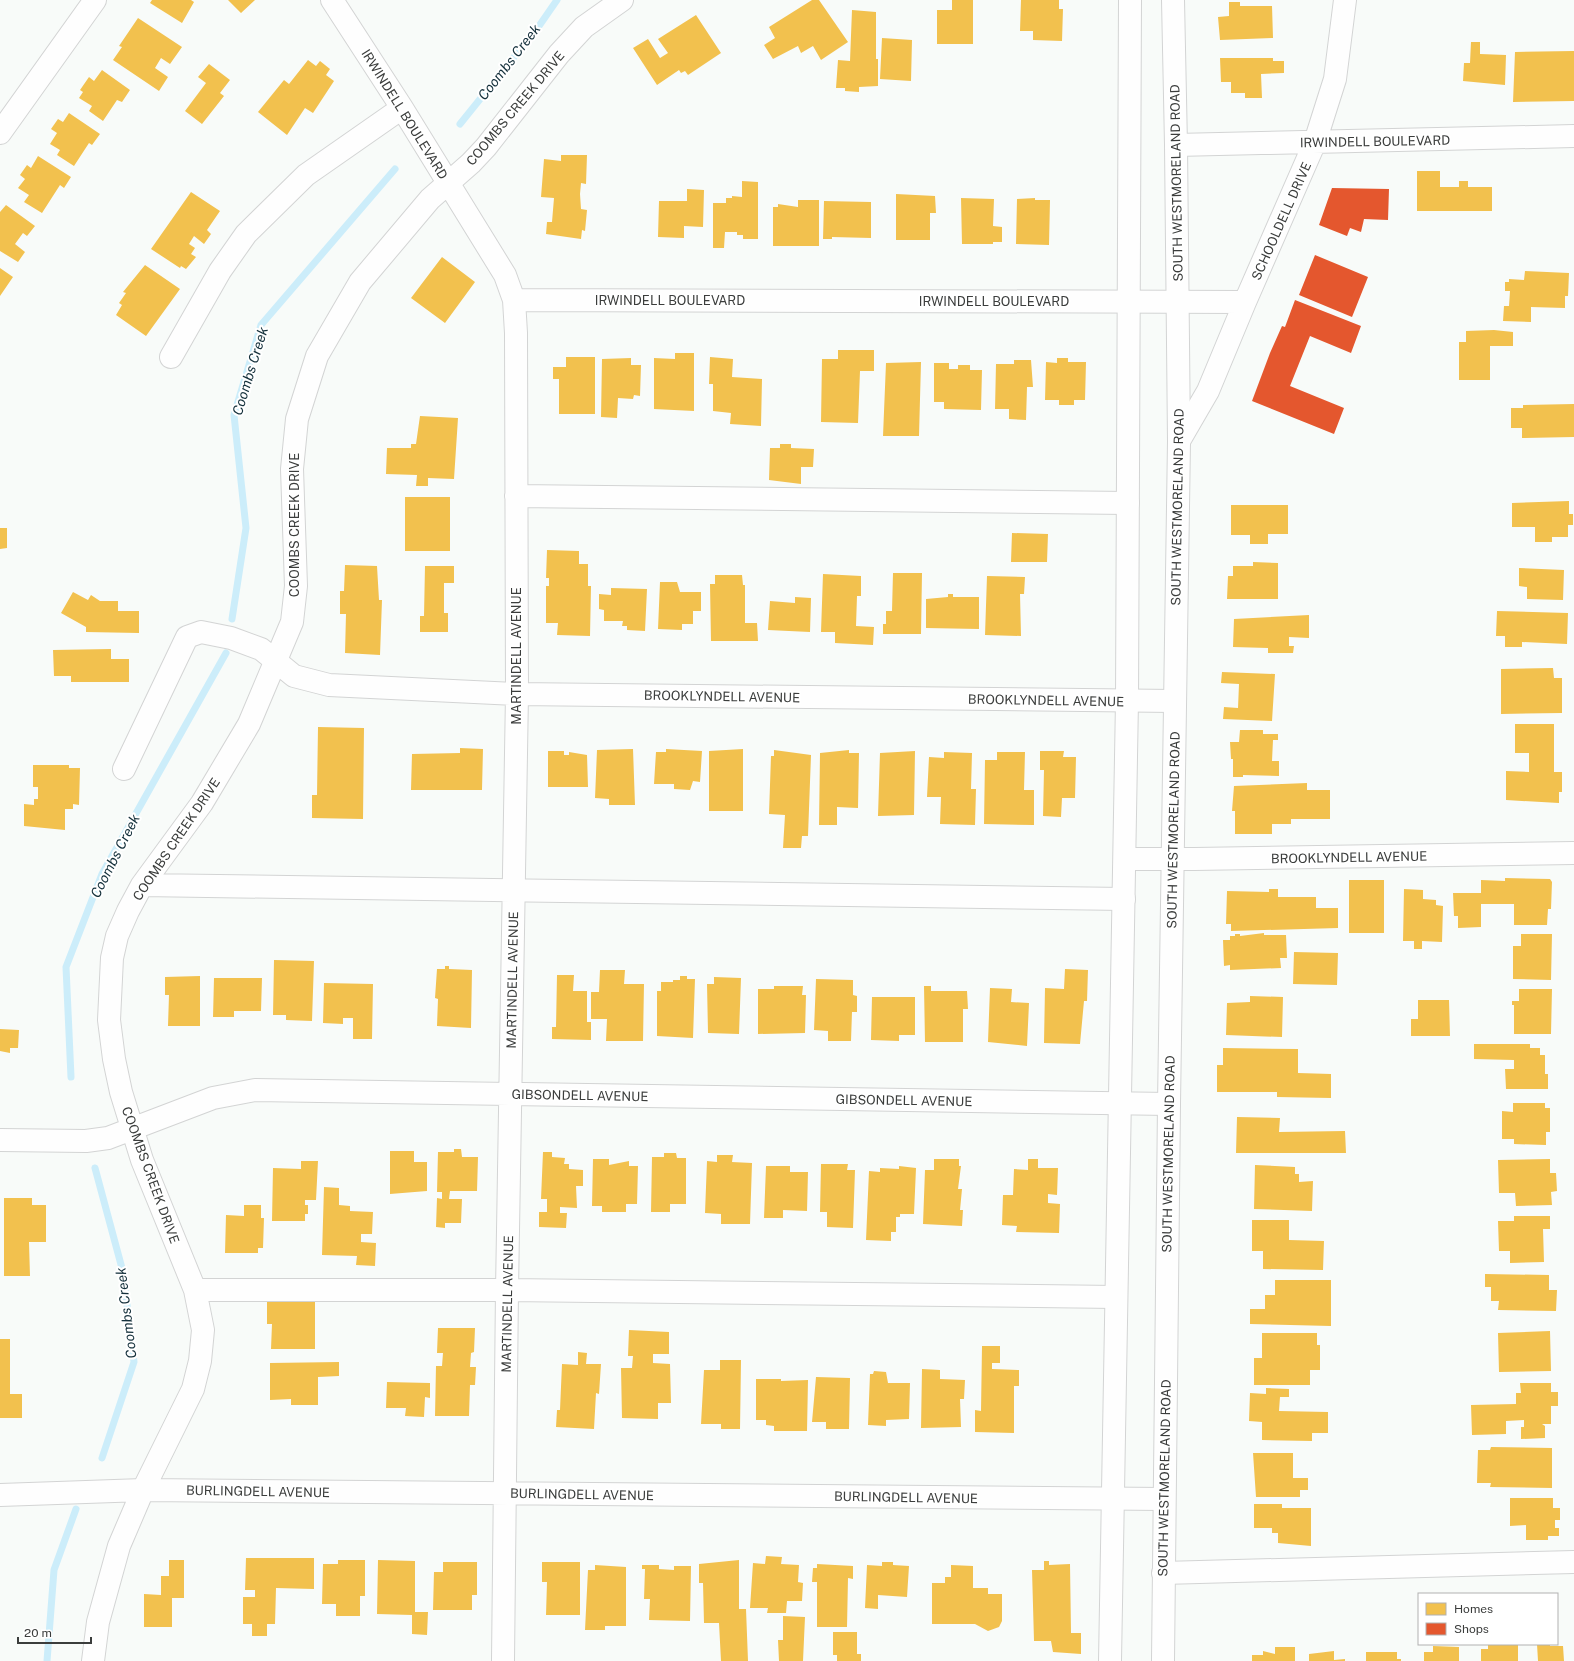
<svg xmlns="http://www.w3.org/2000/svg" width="1574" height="1661" viewBox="0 0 1574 1661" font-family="'Public Sans',sans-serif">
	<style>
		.homes { fill: #f2c14e }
		.shops { fill: #e4572e }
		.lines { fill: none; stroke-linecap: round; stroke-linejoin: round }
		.stream { stroke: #ccedfa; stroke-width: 7 }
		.minor-casing { stroke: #d3d4d4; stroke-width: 24 }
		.major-casing { stroke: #d3d4d4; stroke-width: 24 }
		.minor { stroke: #fefefe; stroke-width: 22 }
		.major { stroke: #fefefe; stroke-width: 22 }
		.labels { text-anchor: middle; stroke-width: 4; stroke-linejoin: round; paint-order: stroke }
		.street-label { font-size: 13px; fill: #3b3d3c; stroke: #fff }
		.water-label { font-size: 14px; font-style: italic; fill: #14303b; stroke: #fff }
	</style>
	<rect width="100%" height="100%" fill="#f8fbf9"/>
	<path class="homes" d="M152,0H191L194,2L182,23L150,3Z
		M228,0H255L241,13Z
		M812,0H819L848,42L821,60L813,46L801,53L798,46L773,59L764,45L775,38L769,27Z
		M952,0H973V44H937V10H952Z
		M1021,0H1059V9H1063L1062,41L1033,40V31H1020Z
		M1229,2H1240V6H1272L1273,38L1220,40L1218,17L1229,16Z
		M852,10L876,12V59H878V86L859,87V92L845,91V88H836L838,60L850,61Z
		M696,15L721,53L688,75L685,71L681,73L679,70L657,85L633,48L648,39L660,58L668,53L658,39Z
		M138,18L182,47L170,64L161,58L155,68L168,77L159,91L113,60L122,47L119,46Z
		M882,38L912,40L911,81L880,79Z
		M1471,42H1480V54L1506,55L1505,85L1463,81L1464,63H1470Z
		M1574,51V101L1513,102L1515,52Z
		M1220,58H1273V61H1284V73L1261,74L1262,98H1245V93H1231V82H1221Z
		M308,60L316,66L320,61L330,69L326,75L334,81L313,113L305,108L287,135L258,112L284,80L289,84Z
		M209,64L230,80L220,93L224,96L202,124L185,111L206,83L198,77Z
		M102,70L130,90L122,102L117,100L103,121L89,111L92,106L79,98L83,92L80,90L89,77L94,81Z
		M69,113L100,134L92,145L89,143L74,166L57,155L60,150L50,144L57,133L51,129L58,119L63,122Z
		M561,155H587L586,184L581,183L580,194L581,209L587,210L585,231L582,230L581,239L546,234L547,222H552L554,198L541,197L544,159L561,161Z
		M38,156L71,177L64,188L60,185L42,213L24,202L29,195L18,188L25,179L20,175L27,165L31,168Z
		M1417,171H1440V187H1459V181H1468V187H1492V211H1417Z
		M742,181L758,182V239H743V235H737V232H725L724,248H713V203H726V198H732V196L742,197Z
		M687,189L704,190L703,227L684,226V238L658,237L659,201H687Z
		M191,192L220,211L207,230L211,234L204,244L194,236L189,244L195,248L191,254L196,257L186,269L181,266L180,268L151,249Z
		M896,194L935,196L936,213H930V240H896Z
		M961,198L994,199L993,226L1002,227V242H993V244H962Z
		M1035,198V200H1050L1049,245L1016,244L1017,199Z
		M798,200H819V246H773V207H778V204L798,207Z
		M824,201L871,202V238L832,237V239H823Z
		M6,205L35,226L27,236L23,233L15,244L25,252L18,262L0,251V212Z
		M442,257L475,282L445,323L411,298Z
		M145,265L180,289L146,336L116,315L122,305L119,303L126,293L123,292Z
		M0,268L13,277L0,296Z
		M1525,271L1569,273L1568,296H1565V308L1531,307V322L1503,321L1504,306H1509L1510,291H1505V282H1509V279L1524,280Z
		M1494,330L1513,332V346H1490V380H1459V342H1466V331Z
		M838,350H874V371H860L858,423L821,422L822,359H838Z
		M675,353H694V411L654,409V358L675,359Z
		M566,357H595V414H559V379H553V367H566Z
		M710,357L733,359L732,377L762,379L761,426L730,424L731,413L713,411V384H709Z
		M631,358V365H641L640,396L634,395L633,399L618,398L617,418L601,417L602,359Z
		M1057,358H1068V362H1086L1085,400H1074V405H1059V400H1045L1046,362L1057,363Z
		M1014,360H1031L1033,387H1027L1026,420L1009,419V409H995L996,364H1014Z
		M921,362L919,436H883L886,363Z
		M934,363H949V369H958V365H970V370H982L981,410L944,409V402H934Z
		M1574,404V437L1522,438V428H1511V408H1523V405Z
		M420,416L458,418L454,479L428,478V486H416L417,475L386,474L387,448H411V444H416Z
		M780,444H791V448L814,449L813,467H801V484L769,480L770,448H780Z
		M405,497H450V551H405Z
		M1569,501V514H1573V525H1568V537H1552V542H1535V527H1512V503Z
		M1231,505H1288V534H1268V544H1250V535H1231Z
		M0,528H7V548L0,549Z
		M1012,533L1048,534L1047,562H1011Z
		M547,550L579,551V564H588V586H591L590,636L557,635L558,623H546V586H549V578H546Z
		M1253,562L1278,563V599H1227L1228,576H1233V566H1253Z
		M345,565L377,566L379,600H382L380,655L345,653L346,614H340V591H344Z
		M425,566H454V583H444V613H448V632H420V616H424Z
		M1519,568L1564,570L1563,600L1527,599V587L1519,586Z
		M893,573H922L921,634H883V624H886V611H892Z
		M823,574L861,576V596H857L856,626L874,627L873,645L835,643V632H821Z
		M715,575H742L743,585H745V623H757L758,641H711L710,584H715Z
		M987,576L1025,577L1024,594H1020L1021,636L985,635Z
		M660,582H677L680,592H701V611H693V624H682V630L658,629Z
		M611,588L647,589L645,631L627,630V626H622L623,621H604V610L599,609V594L611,595Z
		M73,592L88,600L91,595L100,601H118V611H139V633L86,632V627L61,613Z
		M948,594H953V597H979V629L926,628V599L948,597Z
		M795,597L811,598L810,632L768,630L770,601L795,603Z
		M1497,611L1568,613L1567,644L1522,642V647H1505V636H1496Z
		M1309,615V638L1289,637V646H1294L1293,653H1268V648L1233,647L1234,619Z
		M111,649V659H129V682H71V676H54L53,650Z
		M1553,668L1554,678H1562V713L1501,714V669Z
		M1222,672L1275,674L1272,721L1223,719L1224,707L1238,708L1239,684L1221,683Z
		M1515,724H1554V772H1562V792H1559V803L1506,800V771L1529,772V753H1515Z
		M318,727L364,728L363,819L312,818V795H317Z
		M1240,730H1263V734H1278V740H1273L1272,761H1279V776L1243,775V777H1233V759H1231L1230,742H1239Z
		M460,748L483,749L482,790H411L412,754L460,753Z
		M633,749L635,805H609V799L595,798L597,750Z
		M666,749L702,751L700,782L693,781L690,790L674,789V784H654L656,752H666Z
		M743,749V811H709V751Z
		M774,750L811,755L808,836H802L801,848H783L785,815L769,814L771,756H774Z
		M849,750V753H859L858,808L837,807V825H819L820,753Z
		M548,751H564V755H569V752L587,755L588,787H548Z
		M915,751L914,815L878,816L880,753Z
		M1040,751H1064L1063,757H1076L1075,798H1062L1061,817L1043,816L1044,770H1040Z
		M944,752L972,753L971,789H976L975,825L940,824L941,797H927L929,757L944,758Z
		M997,752H1025L1024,790H1034V825L984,824L985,760H997Z
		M33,765H69V768H80L79,805L73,804V809H65V830L24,826V804L34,805V799H38V787H33Z
		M1307,783V790H1330V819H1291V824H1272V834H1235V811H1232L1234,786Z
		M1505,878L1550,879L1552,882L1551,909H1548L1547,925H1514V904H1481V927L1458,928V916H1454L1453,893H1481V880L1505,881Z
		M1349,880H1384V933H1349Z
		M1269,889H1278V897H1316V908H1338V928L1231,931V924H1226L1227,891L1269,892Z
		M1404,889L1423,890V899L1436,900V905L1443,906L1442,942L1422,941V949H1414V941H1403Z
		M1264,933V935H1286L1287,958H1280L1281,968L1230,970V965L1224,966L1223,940H1230V936H1235V934H1240V936Z
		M1521,934H1552L1551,980L1513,979V946H1521Z
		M1294,952L1338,953L1337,985L1293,984Z
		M274,960L314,961L312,1021L286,1020V1015H273Z
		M445,966H449V969L472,970L471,1028L437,1026L438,999L435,998L437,969H445Z
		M1065,969L1088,970L1087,1001H1084L1080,1044L1044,1043L1045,988L1064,989Z
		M600,970H625L624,984H644L643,1041H606L607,1019H591V992H599Z
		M557,975H574L573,991H587V1022H591V1040L552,1039V1027H556Z
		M200,976V1026H168L169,995H165V977Z
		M680,976H687V979H695L693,1038L657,1036V991H661V982H673V980H680Z
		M714,977L741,978L739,1034L708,1033L707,984H714Z
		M214,978H262L261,1011H234V1017H213Z
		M816,979L853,980V995L857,996V1012H852L851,1041H828V1031L814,1030Z
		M324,983L373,984L372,1039H353V1018H343V1024L323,1023Z
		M774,986H803L802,995H806L805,1033L758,1034V989H774Z
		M924,986H931V991H967L968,1009H963V1042H925Z
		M990,988L1012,989L1011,1002L1029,1003L1027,1046L988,1042Z
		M1519,989H1552L1551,1034H1514V1005H1512V1001H1519Z
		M1250,996L1283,997L1282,1037L1226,1035L1227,1003L1250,1002Z
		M872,997H915V1035H899V1041L871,1040Z
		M1418,1000H1449L1450,1036H1411V1019H1418Z
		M0,1029L19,1030L18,1048H10V1053L0,1051Z
		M1474,1044H1530V1048H1540V1055H1545V1074H1548V1089H1506L1505,1069H1514V1060L1474,1059Z
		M1223,1048L1298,1049V1073L1331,1074V1098L1277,1097V1092H1217V1065H1223Z
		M1513,1103H1545V1108H1550V1132H1546V1145L1514,1144V1139H1502V1111L1513,1112Z
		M1237,1117L1280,1118L1279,1132L1345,1131L1346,1153H1236Z
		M454,1149H461L462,1157H478L477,1191H450L449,1199H462L461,1223H445V1228L436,1227L437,1198L442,1199V1192H437L438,1152H454Z
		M390,1151H414V1162H427V1191L390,1194Z
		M543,1152H552V1157L565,1158L564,1164H569V1169L583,1170V1186H576L577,1208L560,1207V1213H567L566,1228L539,1227V1212H547V1199H541Z
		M664,1153H676L677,1158H686V1204H670V1212H651L652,1157H664Z
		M717,1155H733L732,1162L752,1163L750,1224H721V1214L705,1213L707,1161L717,1162Z
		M593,1159H609V1165L629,1161V1166H638L637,1204H626V1212H602V1206H592Z
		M934,1159H959V1166H961L958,1189H962L960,1210H963L962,1226L923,1224L925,1170H934Z
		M1028,1159H1038V1168H1058L1057,1195L1048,1194V1203L1060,1204L1059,1233L1016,1232L1017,1226L1002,1225L1003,1195H1013L1014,1169L1028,1170Z
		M1550,1159V1173H1556L1557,1191L1551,1192L1552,1205L1516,1206L1515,1193H1499L1498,1160Z
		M301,1161H318L316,1200H305V1205H308V1214H305V1221H272L273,1168L301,1169Z
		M821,1164H848L847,1170H855L853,1228L827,1227V1212H820Z
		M1255,1165L1295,1167V1174H1299V1182L1313,1181L1312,1211L1254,1209Z
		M766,1166H790V1172H808L807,1211L783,1210V1218H764Z
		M899,1166L916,1168L914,1214H900V1217H896V1232H891V1241L866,1240L869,1171L880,1172V1168L899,1169Z
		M324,1187L339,1188V1205L350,1206V1211L373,1212L372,1234H361V1242L376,1243L375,1266L356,1265L357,1256L322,1255Z
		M4,1198H32V1205H46V1242H29L30,1276H4Z
		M244,1205H261V1218H264L263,1248H258V1253H225L226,1215L244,1216Z
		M1514,1216H1550V1229H1543L1544,1262L1510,1263V1251H1499L1498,1221H1514Z
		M1252,1220H1289V1240L1324,1241L1323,1270L1263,1269V1251H1252Z
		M1485,1274L1549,1275V1290H1557L1556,1311L1498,1310L1499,1301H1491V1287H1485Z
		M1275,1280H1331V1326L1250,1324V1309H1265V1295H1275Z
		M267,1301H315V1349H271L272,1324H267Z
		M438,1328H475L474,1352L471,1353L470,1367H476L475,1385H470L469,1416H435L436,1366H442L443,1353H437Z
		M629,1330L669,1332V1354H653V1363L670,1364L671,1403H658V1419L622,1418L621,1368H632L633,1356H628Z
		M1550,1331L1551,1371L1499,1372L1498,1333Z
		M1262,1333H1317V1345H1320V1370H1310V1385H1254V1358H1262Z
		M0,1339H10V1394H22V1418H0Z
		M982,1346H1000V1363H992V1369L1019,1370V1386H1014V1433L975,1432V1410L981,1411Z
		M578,1352L587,1353L586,1364H601L599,1394L596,1393L594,1429L556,1427L557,1410H560L562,1364L578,1365Z
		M720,1360H741L740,1429H721V1424H701L704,1370H720Z
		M339,1362V1376L318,1377V1405H291V1399L270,1400V1363Z
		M922,1369L940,1370V1379L965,1380L964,1399H960L961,1427L921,1428Z
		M874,1371L886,1372L888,1383H910L909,1419L886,1420V1426L868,1425L870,1374H873Z
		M816,1377L850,1378L849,1429H826V1422H812Z
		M756,1379H781V1381L808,1380L807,1431H774V1426L766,1425V1420H756Z
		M387,1382L430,1383V1398L425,1397L424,1417L405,1416L406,1408H386Z
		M1520,1383H1551V1392H1558V1406H1551V1424H1542L1545,1426V1438L1521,1439V1427H1524V1420L1506,1421V1434L1472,1435L1471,1405L1516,1404V1393H1521Z
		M1266,1388L1289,1389V1397H1280L1279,1411L1328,1412V1433H1312V1441L1262,1440V1422L1249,1421L1250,1393L1266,1394Z
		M1491,1447L1552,1448V1488L1490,1487L1491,1483H1477L1478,1450H1490Z
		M1253,1453H1293V1478H1308V1490H1300V1497H1256Z
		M1510,1498H1553V1508H1560V1520H1555V1528H1559V1536H1548V1540H1526V1525L1510,1526Z
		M1254,1504H1282V1508H1311V1546L1278,1543V1533H1272V1528H1254Z
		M766,1556L782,1557L781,1564L799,1565L798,1582L803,1583L802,1601H787L786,1613H767L768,1608H750L753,1563L765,1564Z
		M246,1558H314V1589L276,1588L275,1624H267V1636H252V1624H243V1597H255V1590H245Z
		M169,1560H184V1598H172V1627H144V1594L161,1595V1576H169Z
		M338,1560H365V1596H360V1616H336V1604H322L323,1564H338Z
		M378,1560L415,1561V1612H428L427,1635L412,1634V1615L377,1614Z
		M739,1560V1609H746L748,1661H721L719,1623H704L703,1583H699V1564Z
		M1044,1561H1049V1565L1070,1564L1071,1633H1081V1654L1053,1652L1051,1641H1034L1032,1570H1044Z
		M443,1562H477V1595H472V1610H433L434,1572H443Z
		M542,1562H580V1615H546L547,1582H542Z
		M882,1562H893V1565L909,1566L907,1597L878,1595V1609L865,1608L867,1565L882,1566Z
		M817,1564L853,1566V1579L848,1578L847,1627H817V1582H812L813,1568H817Z
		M595,1565L626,1567V1626H605V1630H585L588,1570H595Z
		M642,1565H659V1569L674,1570V1566H691L690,1621L649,1620L650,1599H644L645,1569H642Z
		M951,1565L973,1566V1588H988V1594H1002V1621L999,1627L988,1631L975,1624H932V1583H945V1577H951Z
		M783,1616L805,1617L803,1661H779L778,1640H783Z
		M833,1632H857V1654H861V1661H837V1655H833Z
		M1493,1644H1518V1661H1481V1649H1488V1645Z
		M1537,1644H1550V1646H1563L1564,1661H1538Z
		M1433,1646L1459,1647V1661H1424V1652H1433Z
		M1275,1647H1295V1661H1252V1655H1263V1651L1275,1654Z
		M1334,1651V1660L1345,1659V1661H1309V1654Z
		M1366,1652H1397V1659H1401V1661H1366Z"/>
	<path class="shops" d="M1332,188L1389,189L1388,220L1364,219L1361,232L1350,228L1347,236L1319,225Z
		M1315,255L1368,277L1352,317L1299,295Z
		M1295,300L1361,326L1351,353L1310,336L1290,386L1344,408L1334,434L1252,401L1270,353L1282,326L1285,327Z"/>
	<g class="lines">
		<path class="stream" d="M460,124L539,26L557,0
			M232,619L246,528L234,415L261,325L395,169
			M71,1077L66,967L102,874L226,653
			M95,1168L123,1272L134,1362L102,1458
			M47,1661L54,1570L76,1509"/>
		<defs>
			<path id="minor" d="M332,0L402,108L505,275L514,300L516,333L517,694L507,1290L503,1661
				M0,133L95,0
				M1176,145L1574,136
				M514,300L1245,302L1315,142L1335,79L1345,0
				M171,357L220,271L246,234L306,175L402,108
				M1179,441L1208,391L1245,302
				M516,496L1128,503
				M124,769L187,637L201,632L231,638L261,649L294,676L329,685L517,694L1174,701
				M1125,859H1194L1574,853
				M142,885L1124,899
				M0,1140L86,1141L108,1138L213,1098L255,1090L1169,1104
				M195,1290H507L1116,1297
				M0,1495L143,1490L1164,1499
				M1163,1573L1574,1562
				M93,1661L98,1622L119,1546L143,1490L193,1389L200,1361L203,1330L195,1290L142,1160L121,1092L114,1059L109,1020L112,958L117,936L128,911L142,885L202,803L249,724L292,622L296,586L292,469L297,419L317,356L360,282L430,199L471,163L486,147L559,54L584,27L622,0"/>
			<path id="major" d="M1110,1661L1127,701L1130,0
				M1163,1661L1169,1104L1179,441L1176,145L1173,0"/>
		</defs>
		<use href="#minor" class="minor-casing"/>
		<use href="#major" class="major-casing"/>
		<use href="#minor" class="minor"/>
		<use href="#major" class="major"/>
	</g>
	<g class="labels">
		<g class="street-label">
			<text transform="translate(515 108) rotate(-50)" y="5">COOMBS CREEK DRIVE</text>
			<text transform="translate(405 114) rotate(58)" y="5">IRWINDELL BOULEVARD</text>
			<text transform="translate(1375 141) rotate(-1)" y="5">IRWINDELL BOULEVARD</text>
			<text transform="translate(1176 183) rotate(-91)" y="5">SOUTH WESTMORELAND ROAD</text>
			<text transform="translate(1281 221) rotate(-66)" y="5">SCHOOLDELL DRIVE</text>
			<text x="670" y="305">IRWINDELL BOULEVARD</text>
			<text x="994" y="306">IRWINDELL BOULEVARD</text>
			<text transform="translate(1177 507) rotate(-89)" y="5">SOUTH WESTMORELAND ROAD</text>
			<text transform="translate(294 525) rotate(-90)" y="5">COOMBS CREEK DRIVE</text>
			<text transform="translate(516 656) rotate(-90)" y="5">MARTINDELL AVENUE</text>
			<text transform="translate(722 696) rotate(1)" y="5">BROOKLYNDELL AVENUE</text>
			<text transform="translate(1046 700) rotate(1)" y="5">BROOKLYNDELL AVENUE</text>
			<text transform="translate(1173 830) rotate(-89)" y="5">SOUTH WESTMORELAND ROAD</text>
			<text transform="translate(176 839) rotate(-56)" y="5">COOMBS CREEK DRIVE</text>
			<text transform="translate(1349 857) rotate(-1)" y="5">BROOKLYNDELL AVENUE</text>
			<text transform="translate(512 980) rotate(-89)" y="5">MARTINDELL AVENUE</text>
			<text transform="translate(580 1095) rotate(1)" y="5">GIBSONDELL AVENUE</text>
			<text transform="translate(904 1100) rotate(1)" y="5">GIBSONDELL AVENUE</text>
			<text transform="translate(1168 1154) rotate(-89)" y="5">SOUTH WESTMORELAND ROAD</text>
			<text transform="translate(151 1175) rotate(70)" y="5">COOMBS CREEK DRIVE</text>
			<text transform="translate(507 1304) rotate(-89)" y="5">MARTINDELL AVENUE</text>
			<text transform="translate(1164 1478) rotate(-89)" y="5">SOUTH WESTMORELAND ROAD</text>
			<text transform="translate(258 1491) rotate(1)" y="5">BURLINGDELL AVENUE</text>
			<text transform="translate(582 1494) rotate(1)" y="5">BURLINGDELL AVENUE</text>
			<text transform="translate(906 1497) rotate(1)" y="5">BURLINGDELL AVENUE</text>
		</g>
		<g class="water-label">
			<text transform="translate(509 62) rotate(-52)" y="5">Coombs Creek</text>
			<text transform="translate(250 371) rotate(-73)" y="5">Coombs Creek</text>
			<text transform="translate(115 856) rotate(-63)" y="5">Coombs Creek</text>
			<text transform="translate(126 1313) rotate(-97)" y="5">Coombs Creek</text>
		</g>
	</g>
	<rect x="1418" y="1593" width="140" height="52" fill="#ffffff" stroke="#b1b1b1"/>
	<rect x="1426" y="1603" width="20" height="12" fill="#f2c14e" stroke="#b1b1b1"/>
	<text x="1454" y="1613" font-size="12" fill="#3b3d3c">Homes</text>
	<rect x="1426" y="1623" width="20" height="12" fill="#e4572e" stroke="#b1b1b1"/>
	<text x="1454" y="1633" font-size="12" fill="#3b3d3c">Shops</text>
	<path d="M18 1637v6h73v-6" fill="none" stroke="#3b3d3c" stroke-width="2"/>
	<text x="24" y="1637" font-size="12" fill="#3b3d3c" stroke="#ffffff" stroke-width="3" paint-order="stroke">20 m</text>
</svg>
